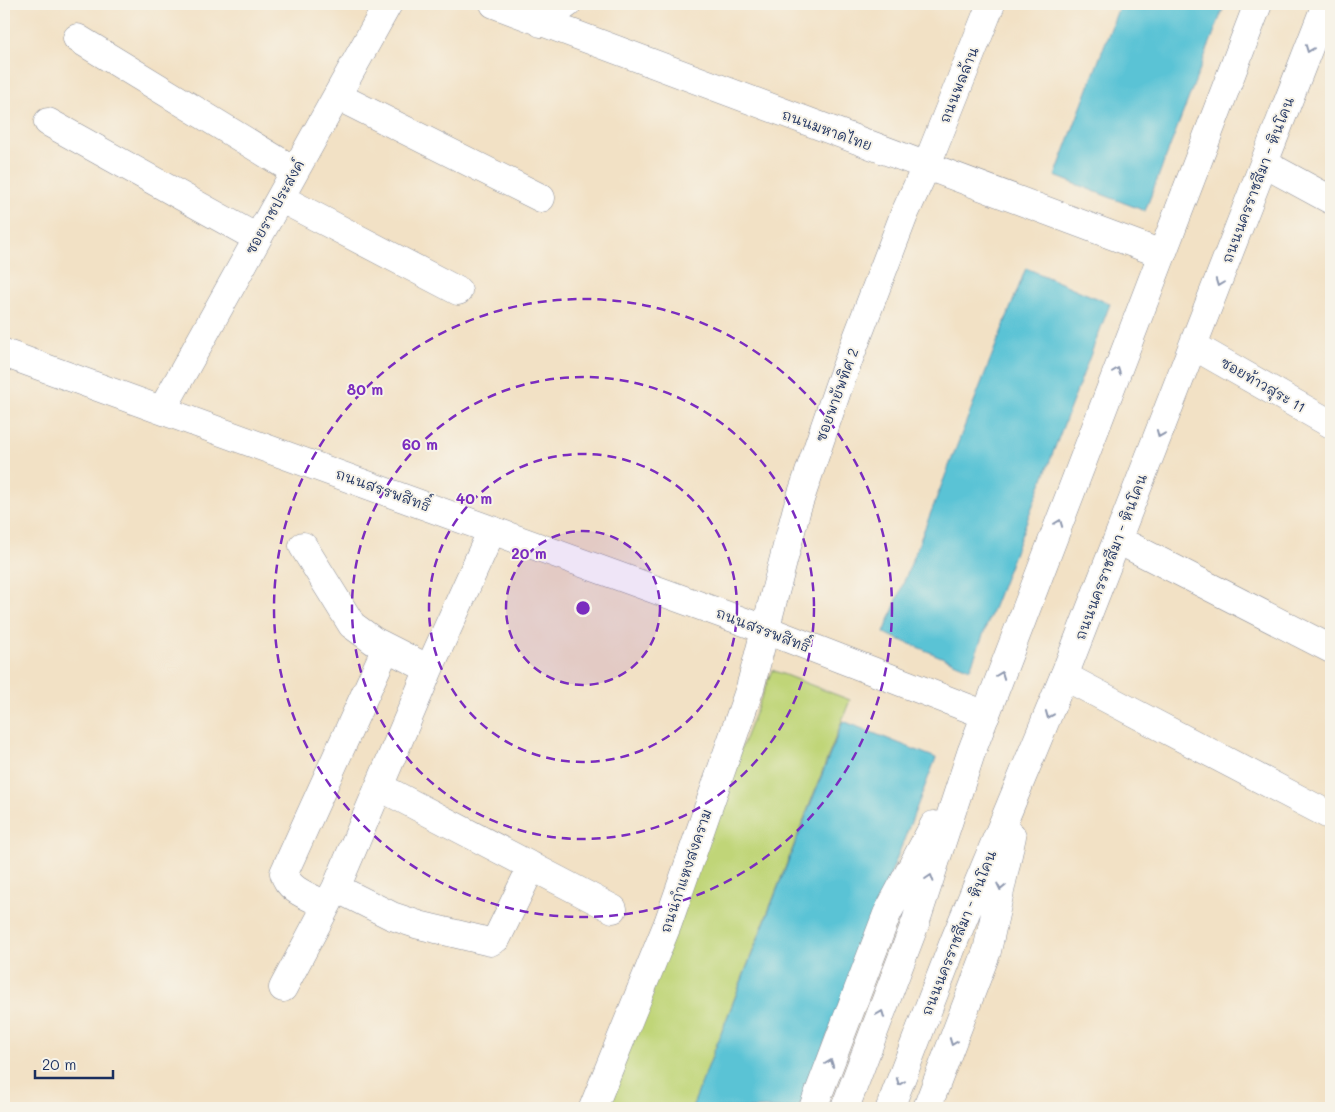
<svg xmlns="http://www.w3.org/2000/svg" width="1335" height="1112" viewBox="0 0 1335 1112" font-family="Mali,'Playpen Sans Thai',sans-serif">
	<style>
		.green { fill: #c0d578; stroke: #6e826b }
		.water { fill: #5ac3d5; stroke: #3a799a }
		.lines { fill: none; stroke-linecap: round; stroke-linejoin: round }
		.minor-casing { stroke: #868892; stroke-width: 29 }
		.major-casing { stroke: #868892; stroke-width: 29 }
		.minor { stroke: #fff; stroke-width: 28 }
		.major { stroke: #fff; stroke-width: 28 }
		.oneway { stroke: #8d97ae }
		.ring { fill: none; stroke: #7b2cbf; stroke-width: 2.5; stroke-dasharray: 9 6 }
		.labels { text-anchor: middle; stroke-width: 4; stroke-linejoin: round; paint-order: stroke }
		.street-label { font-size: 14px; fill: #1b2f5e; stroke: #f7f3e8 }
		.centre { fill: #7b2cbf; stroke: #f7f3e8; stroke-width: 2.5 }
		.ring-label { font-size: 15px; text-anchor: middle; font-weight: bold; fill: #7b2cbf; stroke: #f7f3e8; stroke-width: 4; stroke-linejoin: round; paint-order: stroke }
	</style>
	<rect width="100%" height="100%" fill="#f7f3e8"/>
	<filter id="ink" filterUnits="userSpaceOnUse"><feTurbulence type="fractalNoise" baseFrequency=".02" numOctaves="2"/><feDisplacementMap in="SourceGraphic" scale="10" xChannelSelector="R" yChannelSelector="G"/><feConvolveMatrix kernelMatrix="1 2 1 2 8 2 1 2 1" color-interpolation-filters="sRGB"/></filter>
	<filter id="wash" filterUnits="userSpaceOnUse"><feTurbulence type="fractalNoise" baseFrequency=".0096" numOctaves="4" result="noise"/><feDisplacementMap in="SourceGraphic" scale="20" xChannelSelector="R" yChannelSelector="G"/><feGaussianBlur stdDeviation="1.12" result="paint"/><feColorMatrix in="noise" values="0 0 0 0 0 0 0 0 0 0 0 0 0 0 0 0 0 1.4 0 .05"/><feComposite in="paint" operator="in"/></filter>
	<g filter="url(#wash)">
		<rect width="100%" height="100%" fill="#f2e1c5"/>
		<path class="green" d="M772,670L850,700L692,1108H600Z"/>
		<path class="water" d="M1120,4H1225L1145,211L1055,176Z
			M1026,268L1110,304L970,669L884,633Z
			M843,721L936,758L799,1108H692Z"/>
	</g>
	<g filter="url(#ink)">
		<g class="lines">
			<defs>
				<path id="minor" d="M494,4L1162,254
					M541,23L567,4
					M77,38L295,171
					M337,96L541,198
					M48,122L257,238
					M1265,164L1331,200
					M280,198L458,291
					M1194,346L1331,424
					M4,353L764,629L986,715
					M162,410L388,4
					M1118,540L1331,649
					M303,546L352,625L374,641L429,669
					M1064,676L1331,816
					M380,787L613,909
					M336,888L392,916L419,925L490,942L497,938L532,866
					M326,905C311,897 288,891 284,873L386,648
					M283,988L336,888L429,669L492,530
					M593,1108L668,923L750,688L797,508L839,385L904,215L926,167L991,4"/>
				<path id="major" d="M813,1108L887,914L934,825
					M845,1108L915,924L971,753L1258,4
					M890,1108L955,939L1064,676L1326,4
					M927,1108L987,951L1012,836"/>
			</defs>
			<use href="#minor" class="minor-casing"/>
			<use href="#major" class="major-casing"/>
			<use href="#minor" class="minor"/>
			<use href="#major" class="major"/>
		</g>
		<defs><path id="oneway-chevron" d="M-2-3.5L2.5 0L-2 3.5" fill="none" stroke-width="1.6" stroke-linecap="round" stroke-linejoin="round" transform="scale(1.25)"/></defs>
		<g class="oneway">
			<use href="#oneway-chevron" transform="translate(1309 49) rotate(111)"/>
			<use href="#oneway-chevron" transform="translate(1219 283) rotate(111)"/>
			<use href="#oneway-chevron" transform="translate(1117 371) rotate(-69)"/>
			<use href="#oneway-chevron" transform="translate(1160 434) rotate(112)"/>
			<use href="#oneway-chevron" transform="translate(1059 523) rotate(-69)"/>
			<use href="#oneway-chevron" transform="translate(1001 675) rotate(-69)"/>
			<use href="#oneway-chevron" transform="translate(1049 715) rotate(112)"/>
			<use href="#oneway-chevron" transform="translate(930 878) rotate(-72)"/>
			<use href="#oneway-chevron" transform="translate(1001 887) rotate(102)"/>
			<use href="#oneway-chevron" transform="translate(881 1014) rotate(-69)"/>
			<use href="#oneway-chevron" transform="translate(953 1042) rotate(111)"/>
			<use href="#oneway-chevron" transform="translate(830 1063) rotate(-69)"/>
			<use href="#oneway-chevron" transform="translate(900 1082) rotate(111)"/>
		</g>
	</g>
	<circle cx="583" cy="608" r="77" fill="#7b2cbf" fill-opacity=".12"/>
	<g class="ring">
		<circle cx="583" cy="608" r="77"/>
		<circle cx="583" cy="608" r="154"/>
		<circle cx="583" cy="608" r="231"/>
		<circle cx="583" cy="608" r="309"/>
	</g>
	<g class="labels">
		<g class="street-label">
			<text transform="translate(959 85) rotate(-68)" y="5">ถนนพลล้าน</text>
			<text transform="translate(827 130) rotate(20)" y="5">ถนนมหาดไทย</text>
			<text transform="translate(1258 180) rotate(-69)" y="5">ถนนนครราชสีมา - หินโคน</text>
			<text transform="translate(275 207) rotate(-61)" y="5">ซอยราชประสงค์</text>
			<text transform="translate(1263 385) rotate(30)" y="5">ซอยท้าวสุระ 11</text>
			<text transform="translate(837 395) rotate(-70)" y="5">ซอยพายัพทิศ 2</text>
			<text transform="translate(383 490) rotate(20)" y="5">ถนนสรรพสิทธิ์</text>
			<text transform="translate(1111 557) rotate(-69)" y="5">ถนนนครราชสีมา - หินโคน</text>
			<text transform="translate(763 630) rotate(21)" y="5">ถนนสรรพสิทธิ์</text>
			<text transform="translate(686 871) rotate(-71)" y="5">ถนนกำแหงสงคราม</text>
			<text transform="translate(959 933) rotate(-68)" y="5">ถนนนครราชสีมา - หินโคน</text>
		</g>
	</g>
	<circle cx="583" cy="608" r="8" class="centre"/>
	<g class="ring-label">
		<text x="365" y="395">80 m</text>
		<text x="420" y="450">60 m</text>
		<text x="474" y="504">40 m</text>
		<text x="529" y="559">20 m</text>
	</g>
	<rect width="1335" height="1112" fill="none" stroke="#f7f3e8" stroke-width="20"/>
	<path d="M35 1070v8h78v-8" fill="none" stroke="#1b2f5e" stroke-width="2.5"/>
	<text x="42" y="1070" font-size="15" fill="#1b2f5e" stroke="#f7f3e8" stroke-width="4" paint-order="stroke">20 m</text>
</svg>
